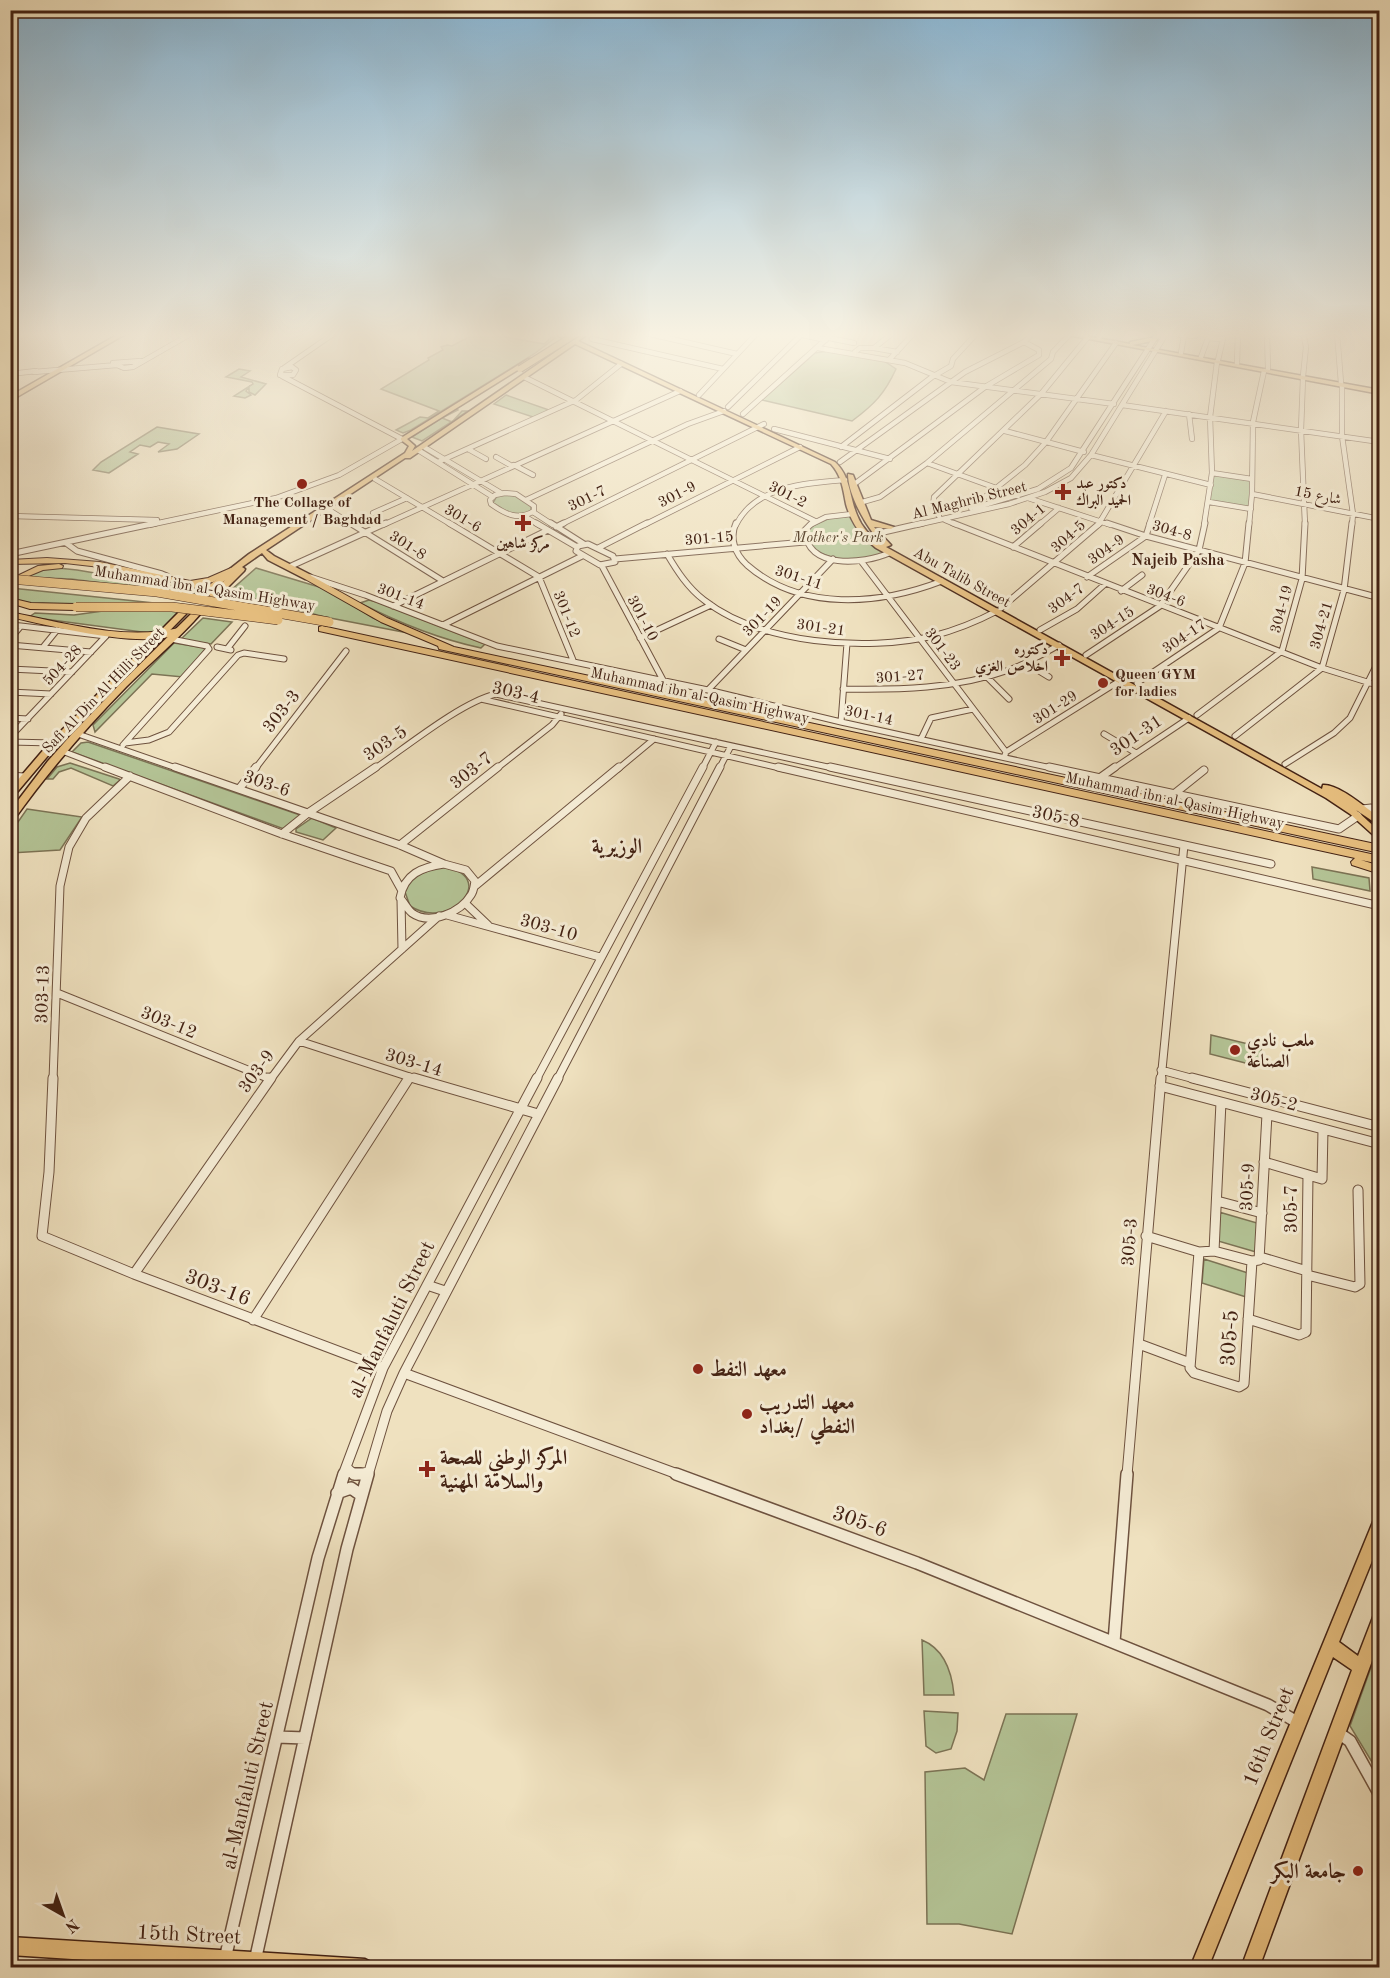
<svg xmlns="http://www.w3.org/2000/svg" width="1390" height="1978" viewBox="0 0 1390 1978" font-family="'Old Standard TT',Amiri,serif">
	<style>
		.green { fill: #b4c496; stroke: #7c7355; stroke-width: 1.5 }
		.lines { fill: none; stroke-linecap: round; stroke-linejoin: round }
		.minor-far4-casing { stroke: #6e523f; stroke-width: 6 }
		.minor-far3-casing { stroke: #6e523f; stroke-width: 7 }
		.minor-far2-casing { stroke: #6e523f; stroke-width: 9 }
		.minor-far1-casing { stroke: #6e523f; stroke-width: 11 }
		.minor-casing { stroke: #6e523f; stroke-width: 14 }
		.major-casing { stroke: #432214; stroke-width: 3 }
		.highway-casing { stroke: #432214; stroke-width: 2 }
		.minor-far4 { stroke: #f5ecd5; stroke-width: 4.5 }
		.minor-far3 { stroke: #f5ecd5; stroke-width: 5 }
		.minor-far2 { stroke: #f5ecd5; stroke-width: 7 }
		.minor-far1 { stroke: #f5ecd5; stroke-width: 9 }
		.minor { stroke: #f5ecd5; stroke-width: 11 }
		.major { fill: #e8c080; fill-rule: evenodd }
		.highway { fill: #e8c080; fill-rule: evenodd }
		.major-bridge-casing { stroke: #432214; stroke-width: 8; stroke-linecap: butt }
		.highway-bridge-casing { stroke: #432214; stroke-width: 10; stroke-linecap: butt }
		.major-bridge { stroke: #e8c080; stroke-width: 6 }
		.highway-bridge { stroke: #e8c080; stroke-width: 9 }
		.poi-dot { fill: #8f2418; stroke: #f5ecd5; stroke-width: 2 }
		.labels { text-anchor: middle; stroke-width: 6; stroke-linejoin: round; paint-order: stroke }
		.far-poi-label { font-size: 15px; font-weight: bold; fill: #432214; stroke: #f5ecd5; text-anchor: start }
		.far-street-label { font-size: 15px; fill: #432214; stroke: #f5ecd5 }
		.far-park-label { font-size: 15px; font-style: italic; fill: #5f4a34; stroke: #f5ecd5 }
		.far-neighbourhood-label { font-size: 16px; font-weight: bold; fill: #432214; stroke: #f5ecd5 }
		.street-label { font-size: 18px; fill: #432214; stroke: #f5ecd5 }
		.poi-label { font-size: 18px; font-weight: bold; fill: #432214; stroke: #f5ecd5; text-anchor: start }
		.quarter-label { font-size: 21px; font-weight: bold; fill: #432214; stroke: #f5ecd5 }
		.near-street-label { font-size: 21px; fill: #432214; stroke: #f5ecd5 }
		.near-poi-label { font-size: 21px; font-weight: bold; fill: #432214; stroke: #f5ecd5; text-anchor: start }
	</style>
	<rect width="100%" height="100%" fill="#efe1bf"/>
	<filter id="stains"><feTurbulence type="fractalNoise" baseFrequency=".00333" numOctaves="4"/><feColorMatrix values="0 0 0 0 .2 0 0 0 0 .09 0 0 0 0 .02 0 0 0 .5 -.17"/></filter>
	<radialGradient id="worn" r=".72"><stop offset=".6" stop-color="#630" stop-opacity="0"/><stop offset="1" stop-color="#630" stop-opacity=".3"/></radialGradient>
	<path class="green" d="M478,332L544,344L553,336L555,338L534,354L411,430L403,433L396,430L420,417L428,418L439,411L381,389L429,360L428,358L443,350L441,347L447,345L452,346Z
		M828,351L884,361L896,369C885,393 875,404 852,421L762,400L815,353Z
		M239,369L250,371L241,377L266,384L255,395L249,392V387L246,391L251,395L245,398L234,396L253,384L252,382L226,377Z
		M506,395L552,411L536,418L494,404Z
		M457,408L458,410L442,418L452,422L462,411H468L422,441L412,437Z
		M157,427L199,434L177,449L158,452L169,444L158,442L150,447L140,445L130,452L138,454L109,473L93,470L101,462Z
		M1212,473L1252,479L1251,509L1209,502Z
		M505,494L516,496L531,506V510C518,521 505,511 493,503L497,496Z
		M851,516L862,535L886,552C861,562 823,565 807,540L810,527L830,518Z
		M58,568L77,570L202,591L198,595L71,579L22,577L44,569Z
		M256,568L329,590L373,618L408,633L325,617L229,592Z
		M11,588L164,604L43,605L24,603L16,599Z
		M369,600L377,602L485,644L481,648C439,639 399,623 360,603Z
		M180,610L157,634L29,617L35,613L74,615L103,611Z
		M203,618L232,622L211,644L180,640Z
		M174,643L206,648L183,677L152,674L95,732L93,725Z
		M88,742L300,815L284,829L72,752L81,743Z
		M70,763L119,779L120,780L113,786L71,768L59,772L53,779H47L57,767Z
		M27,809L82,817L60,850L11,853V832Z
		M312,818L336,828L323,840L296,832V829Z
		M442,867C500,874 452,933 410,906L405,892C411,874 425,871 442,867Z
		M1312,867L1369,878L1370,891L1313,879Z
		M1211,1035L1261,1047V1067L1210,1054Z
		M1219,1212L1257,1223L1256,1252L1218,1241Z
		M1204,1259L1248,1273L1246,1297L1202,1283Z
		M922,1640C944,1649 952,1673 954,1695H924Z
		M1379,1645V1771L1375,1767L1350,1726Z
		M924,1711L958,1713L957,1731L951,1749L936,1753L926,1746Z
		M1006,1714H1077L1012,1934L959,1924H927L925,1772L965,1768L984,1780Z"/>
	<g class="lines">
		<defs>
			<path id="minor-far4" d="M641,332L737,354
				M788,332L826,340
				M1267,332L1268,369
				M1303,332L1306,347L1303,376
				M1337,332L1341,383
				M1167,333L1184,335
				M829,338L854,343
				M1099,338L1102,332
				M592,339L723,369
				M818,348L905,363L951,382L1114,404
				M874,348L897,352
				M855,352L860,348H874L894,332
				M1181,353L1184,335L1195,336L1196,332
				M1201,357L1208,338L1223,339L1218,360
				M889,360L915,332
				M113,363L141,361
				M1237,364L1238,332
				M292,367L296,370L293,375H280L282,369Z
				M284,368L336,332
				M34,372L117,365L124,368L133,367L194,332
				M10,374L36,371
				M282,376L402,439
				M524,377L815,521
				M1303,378L1301,430L1305,525
				M1342,386V436L1353,514L1352,525
				M699,395L758,332
				M1122,405L1380,442
				M728,407L804,332
				M743,414L834,332
				M1189,414L1192,439
				M774,429L890,459
				M1005,431L1084,452
				M424,447L501,493
				M841,447L932,377L951,366L953,359L978,332
				M468,449L486,459
				M418,450L493,497
				M1091,455L1211,485
				M496,457L512,466
				M438,462L576,400L621,364
				M840,462L965,372L1024,342L1034,332
				M927,463L1018,496
				M514,465L533,475
				M1212,473L1252,479
				M375,479L452,525
				M853,485L985,387L1039,355V350L1024,342
				M505,493L516,494L534,506V511C518,521 505,514 491,504L490,500L495,495Z
				M1252,494L1380,519
				M1028,498L1111,525
				M526,500L688,424L724,411
				M1209,502L1251,509
				M859,503L880,497L927,463L1051,359L1053,352L1069,335
				M971,508L1025,465L1046,442L1116,343
				M974,508L1038,489L1071,468L1159,332
				M329,510L353,525
				M533,512L553,525
				M373,513L407,498
				M10,516L157,520
				M524,516L539,525
				M939,516L933,507L934,497L1041,394L1087,338
				M945,520L957,525
				M149,525L276,498L339,475L402,439
				M383,525L680,391
				M560,525L764,424
				M644,525L800,447
				M736,525C755,486 806,483 845,480
				M810,525L826,517L852,514
				M916,525L1009,504L1045,492L1071,478L1091,455L1167,332
				M1039,525L1059,508
				M1098,525L1166,411
				M1149,525L1165,475
				M1204,525L1212,473L1210,417L1217,362
				M1249,525L1252,494L1253,422L1264,371"/>
			<path id="minor-far3" d="M350,523L443,581
				M449,523L539,577L573,660
				M536,523L577,547
				M551,523L584,544
				M736,523C729,538 735,554 747,565C801,612 879,605 942,581
				M812,523L805,530C806,570 864,564 889,553
				M953,523L1322,668L1380,686
				M1107,523L1146,536L1380,598
				M556,527L564,523
				M875,534L923,523
				M66,543L77,551L162,574L167,576L166,578
				M588,544L613,556L615,562L600,565L576,551L578,546Z
				M1013,547L1041,523
				M598,548L647,523
				M10,554L156,523
				M667,554C677,571 688,588 704,600C760,644 866,652 933,636C956,630 976,622 997,611
				M615,559L805,542
				M861,561L1006,752
				M602,566L663,680
				M289,567L386,523
				M310,577L365,595L497,646L708,690L841,722L1056,769
				M1087,577L1146,536L1150,523
				M1121,591L1142,575
				M393,606L548,530
				M1001,608L1100,523
				M10,625L21,626L10,639
				M443,625L582,556
				M21,626L106,636
				M1040,630L1077,609L1105,584
				M640,638L711,605
				M719,639L746,650
				M10,645L91,652
				M44,646L57,630
				M217,647L231,650
				M227,649L245,626
				M1086,655L1160,606L1199,550L1205,523
				M1026,663L1049,677
				M10,669L72,672
				M986,676L1009,699
				M1137,683L1219,628L1245,563L1249,523
				M843,689C898,690 956,689 1009,670C1026,664 1043,654 1059,645
				M708,690L833,559
				M10,692L51,694
				M481,699L784,769
				M1197,715L1282,651L1302,579L1305,523
				M10,718L28,719
				M841,722L847,643
				M78,734L179,769
				M1104,734L1136,753
				M1235,736L1322,668L1344,590L1352,523
				M10,737L106,636
				M921,739L931,718L973,709
				M10,742L54,743
				M125,743L149,740L169,732L238,655L244,653L284,659
				M123,745L209,649L207,646L171,639
				M62,751L109,769
				M1005,755L1006,752L1121,680
				M1285,764L1334,733L1350,718L1380,658
				M255,769L346,651
				M374,769C405,748 461,702 496,694L837,769
				M496,769L552,725L561,714
				M618,769L654,739
				M702,769L716,742
				M719,769L731,746
				M1113,769L1189,718"/>
			<path id="minor-far2" d="M105,767L282,834L391,871L401,889
				M175,767L400,845L444,864
				M778,767L1380,906
				M830,767L1271,864
				M1049,767L1339,829L1358,816
				M10,776L24,777
				M1101,777L1115,767
				M239,789L256,767
				M1174,794L1204,770
				M1362,809L1371,808L1380,813
				M282,834L308,813L376,767
				M400,845L498,767
				M444,864L466,870L475,881C474,886 474,891 471,895C461,912 430,926 412,913C408,910 404,902 400,898C404,874 422,867 444,864Z
				M475,886L619,767
				M401,900L402,949
				M466,904L488,925
				M447,915L600,957
				M57,993L270,1079
				M299,1041L419,1080
				M1161,1070L1198,1080
				M53,1080L60,886L69,847L86,818L130,776
				M270,1080L299,1041L439,916
				M408,1080L410,1077
				M536,1080L703,767
				M557,1080L720,767
				M1161,1080L1184,845"/>
			<path id="minor-far1" d="M53,1078L49,1172L42,1236L134,1274L383,1368
				M268,1078L270,1079
				M414,1078L538,1114
				M1192,1078L1380,1127
				M1160,1086L1380,1144
				M1264,1162L1322,1179L1323,1129
				M1217,1201L1262,1213
				M1146,1236L1199,1252L1214,1251L1252,1261L1259,1260L1267,1114
				M1214,1251L1221,1102
				M1199,1252L1190,1368L1194,1373L1239,1387L1244,1384L1252,1261
				M1260,1257L1307,1271
				M134,1274L271,1078
				M1307,1275L1355,1287L1360,1284L1358,1190
				M427,1285L445,1291
				M1248,1319L1299,1335L1306,1332L1308,1175
				M253,1320L409,1078
				M1139,1344L1190,1363
				M404,1373L680,1475
				M346,1467L355,1475L368,1472
				M343,1475L383,1368L537,1078
				M368,1475L387,1411L404,1373L558,1078
				M1127,1475L1161,1078"/>
			<path id="minor" d="M354,1474H361
				M676,1474L917,1563L1268,1705L1297,1722
				M337,1493L351,1488L361,1495
				M1114,1642L1127,1474
				M1337,1732L1350,1741L1380,1795
				M277,1737L305,1738
				M225,1959L318,1558L344,1474
				M255,1961L347,1549L368,1474"/>
			<path id="major" d="M122,332H129L10,401V396Z
				M551,332H559L574,339L584,332H591L578,341L835,462C851,477 849,496 857,515C862,528 871,537 882,544L884,546C868,530 848,496 848,474L853,475L871,520L894,527L891,529L874,527L891,545L886,547L1322,789L1323,785C1339,784 1366,808 1380,818V826L1335,796L1356,810L1380,832V841L1350,814L1326,798L876,548C861,536 851,523 846,504C843,489 842,476 831,464L575,344L410,458H405L266,550L274,556L311,575V579H305L268,560L262,553L242,567L245,569L244,571L216,599L209,597L225,580L204,598H198V594L249,554L405,453L409,446L401,440V438L528,359H532V361L407,439L415,446L412,451L570,342Z
				M1052,332H1065L1130,344V342L1155,337L1157,338V340L1132,345L1380,390V394Z
				M182,609L189,611L57,745L13,797L10,798V789L51,741Z
				M195,610L202,612C179,639 151,662 126,687C85,729 47,773 13,821L10,822V811L48,761L71,735L120,684Z
				M1380,1515V1541L1339,1642L1358,1656L1375,1612L1380,1610V1639L1259,1968H1241L1352,1670L1333,1657L1208,1968H1190L1375,1517Z
				M10,1937L365,1959L371,1962L374,1968H212L10,1955Z"/>
			<path id="highway" d="M47,558L100,562L190,581L208,578L231,568L235,570L213,582L201,584L218,593V597L215,598L191,586L100,567L65,563L10,564V560Z
				M59,564L63,566L62,568L43,570L19,580L15,577L38,566Z
				M308,574L387,618L454,647L1380,845V853L439,649L438,646L381,622L305,579V575Z
				M10,598L31,603L76,604L80,607L76,610L30,609L10,603Z
				M10,612C65,623 124,641 179,628L183,631C152,653 48,625 10,617Z
				M322,626L1380,856V864L1361,860L1380,866V874L1352,865L1351,862L1355,858L319,631V627Z"/>
		</defs>
		<use href="#minor-far4" class="minor-far4-casing"/>
		<use href="#minor-far3" class="minor-far3-casing"/>
		<use href="#minor-far2" class="minor-far2-casing"/>
		<use href="#minor-far1" class="minor-far1-casing"/>
		<use href="#minor" class="minor-casing"/>
		<use href="#major" class="major-casing"/>
		<use href="#highway" class="highway-casing"/>
		<use href="#minor-far4" class="minor-far4"/>
		<use href="#minor-far3" class="minor-far3"/>
		<use href="#minor-far2" class="minor-far2"/>
		<use href="#minor-far1" class="minor-far1"/>
		<use href="#minor" class="minor"/>
		<use href="#major" class="major"/>
		<use href="#highway" class="highway"/>
		<defs>
			<path id="major-bridge" d="M520,369L579,332"/>
			<path id="highway-bridge" d="M10,579L157,592L329,622
				M76,607H172L278,620"/>
		</defs>
		<use href="#major-bridge" class="major-bridge-casing"/>
		<use href="#highway-bridge" class="highway-bridge-casing"/>
		<use href="#major-bridge" class="major-bridge"/>
		<use href="#highway-bridge" class="highway-bridge"/>
	</g>
	<linearGradient id="sky" x2="0" y2="1"><stop stop-color="#89b7d6"/><stop offset="0.55" stop-color="#f8f2e2"/><stop offset="1" stop-color="#f8f2e2" stop-opacity="0"/></linearGradient>
	<rect width="1390" height="609" fill="url(#sky)"/>
	<g class="poi-dot">
		<circle cx="302" cy="484" r="6"/>
		<path d="M1060 483h6v6h6v6h-6v6h-6v-6h-6v-6h6z"/>
		<path d="M520 514h6v6h6v6h-6v6h-6v-6h-6v-6h6z"/>
		<path d="M1059 649h6v6h6v6h-6v6h-6v-6h-6v-6h6z"/>
		<circle cx="1103" cy="683" r="6"/>
		<circle cx="1235" cy="1050" r="6"/>
		<circle cx="698" cy="1369" r="6"/>
		<circle cx="747" cy="1414" r="6"/>
		<path d="M424 1460h6v6h6v6h-6v6h-6v-6h-6v-6h6z"/>
		<circle cx="1358" cy="1871" r="6"/>
	</g>
	<g class="labels">
		<g class="far-poi-label">
			<text x="1076" y="488">دكتور عبد<tspan x="1076" dy="17">الحميد البراك</tspan></text>
			<text x="302" y="507" text-anchor="middle">The Collage of<tspan x="302" dy="17">Management / Baghdad</tspan></text>
			<text x="523" y="548" text-anchor="middle">مركز شاهين</text>
			<text x="1048" y="654" text-anchor="end">دكتوره<tspan x="1048" dy="17">اخلاص الغزي</tspan></text>
			<text x="1115" y="679">Queen GYM<tspan x="1115" dy="17">for ladies</tspan></text>
		</g>
		<g class="far-street-label">
			<text transform="translate(677 494) rotate(-27)" y="5">301-9</text>
			<text transform="translate(788 494) rotate(27)" y="5">301-2</text>
			<text transform="translate(1318 495) rotate(11)" y="5">شارع 15</text>
			<text transform="translate(587 498) rotate(-26)" y="5">301-7</text>
			<text transform="translate(969 500) rotate(-14)" y="5">Al Maghrib Street</text>
			<text transform="translate(463 518) rotate(31)" y="5">301-6</text>
			<text transform="translate(1028 519) rotate(-40)" y="5">304-1</text>
			<text transform="translate(1172 530) rotate(16)" y="5">304-8</text>
			<text transform="translate(1068 536) rotate(-42)" y="5">304-5</text>
			<text transform="translate(709 538) rotate(-5)" y="5">301-15</text>
			<text transform="translate(408 545) rotate(33)" y="5">301-8</text>
			<text transform="translate(1106 549) rotate(-35)" y="5">304-9</text>
			<text transform="translate(799 577) rotate(18)" y="5">301-11</text>
			<text transform="translate(962 577) rotate(29)" y="5">Abu Talib Street</text>
			<text transform="translate(205 588) rotate(9)" y="5">Muhammad ibn al-Qasim Highway</text>
			<text transform="translate(1166 595) rotate(21)" y="5">304-6</text>
			<text transform="translate(401 596) rotate(21)" y="5">301-14</text>
			<text transform="translate(1066 598) rotate(-36)" y="5">304-7</text>
			<text transform="translate(1281 609) rotate(-75)" y="5">304-19</text>
			<text transform="translate(567 614) rotate(68)" y="5">301-12</text>
			<text transform="translate(762 616) rotate(-46)" y="5">301-19</text>
			<text transform="translate(643 618) rotate(62)" y="5">301-10</text>
			<text transform="translate(1112 623) rotate(-33)" y="5">304-15</text>
			<text transform="translate(1321 625) rotate(-74)" y="5">304-21</text>
			<text transform="translate(821 627) rotate(8)" y="5">301-21</text>
			<text transform="translate(1184 636) rotate(-34)" y="5">304-17</text>
			<text transform="translate(943 649) rotate(53)" y="5">301-23</text>
			<text transform="translate(62 665) rotate(-47)" y="5">504-28</text>
			<text transform="translate(900 676) rotate(-4)" y="5">301-27</text>
			<text transform="translate(103 690) rotate(-46)" y="5">Safi Al Din Al Hilli Street</text>
			<text transform="translate(700 695) rotate(12)" y="5">Muhammad ibn al-Qasim Highway</text>
			<text transform="translate(1055 707) rotate(-32)" y="5">301-29</text>
			<text transform="translate(869 715) rotate(12)" y="5">301-14</text>
			<text transform="translate(1175 800) rotate(12)" y="5">Muhammad ibn al-Qasim Highway</text>
		</g>
		<g class="far-park-label">
			<text x="838" y="542">Mother's Park</text>
		</g>
		<g class="far-neighbourhood-label">
			<text x="1178" y="565">Najeib Pasha</text>
		</g>
		<g class="street-label">
			<text transform="translate(516 692) rotate(13)" y="6">303-4</text>
			<text transform="translate(281 711) rotate(-52)" y="6">303-3</text>
			<text transform="translate(1136 735) rotate(-34)" y="6">301-31</text>
			<text transform="translate(385 743) rotate(-34)" y="6">303-5</text>
			<text transform="translate(471 770) rotate(-38)" y="6">303-7</text>
			<text transform="translate(267 783) rotate(19)" y="6">303-6</text>
			<text transform="translate(1056 816) rotate(13)" y="6">305-8</text>
			<text transform="translate(549 927) rotate(16)" y="6">303-10</text>
			<text transform="translate(42 994) rotate(-88)" y="6">303-13</text>
			<text transform="translate(169 1022) rotate(22)" y="6">303-12</text>
			<text transform="translate(414 1062) rotate(17)" y="6">303-14</text>
			<text transform="translate(256 1071) rotate(-54)" y="6">303-9</text>
			<text transform="translate(1274 1099) rotate(15)" y="6">305-2</text>
			<text transform="translate(1247 1187) rotate(-87)" y="6">305-9</text>
			<text transform="translate(1291 1209) rotate(-90)" y="6">305-7</text>
			<text transform="translate(1129 1242) rotate(-86)" y="6">305-3</text>
		</g>
		<g class="poi-label">
			<text x="1247" y="1046">ملعب نادي<tspan x="1247" dy="21">الصناعة</tspan></text>
		</g>
		<g class="quarter-label">
			<text x="617" y="853">الوزيرية</text>
		</g>
		<g class="near-street-label">
			<text transform="translate(218 1287) rotate(21)" y="7">303-16</text>
			<text transform="translate(391 1319) rotate(-64)" y="7">al-Manfaluti Street</text>
			<text transform="translate(1229 1338) rotate(-86)" y="7">305-5</text>
			<text transform="translate(860 1521) rotate(20)" y="7">305-6</text>
			<text transform="translate(1268 1736) rotate(-68)" y="7">16th Street</text>
			<text transform="translate(247 1785) rotate(-77)" y="7">al-Manfaluti Street</text>
			<text transform="translate(189 1934) rotate(3)" y="7">15th Street</text>
		</g>
		<g class="near-poi-label">
			<text x="710" y="1376">معهد النفط</text>
			<text x="759" y="1409">معهد التدريب<tspan x="759" dy="24">النفطي /بغداد</tspan></text>
			<text x="440" y="1464">المركز الوطني للصحة<tspan x="440" dy="24">والسلامة المهنية</tspan></text>
			<text x="1346" y="1878" text-anchor="end">جامعة البكر</text>
		</g>
	</g>
	<rect width="1390" height="1978" fill="none" stroke="#efe1bf" stroke-width="36"/>
	<rect x="12" y="12" width="1366" height="1954" fill="none" stroke="#432214" stroke-width="3"/>
	<rect x="18" y="18" width="1354" height="1942" fill="none" stroke="#432214" stroke-width="1.5"/>
	<g transform="translate(63 1915) rotate(140)" stroke="#f5ecd5" stroke-width="4.5" paint-order="stroke">
	<path d="M0-4.5L10 22L0 15L-10 22Z" fill="#432214"/>
	<text y="-9" font-size="16" font-weight="bold" text-anchor="middle" fill="#432214">N</text>
	</g>
	<rect width="100%" height="100%" filter="url(#stains)"/>
	<rect width="100%" height="100%" fill="url(#worn)"/>
</svg>
